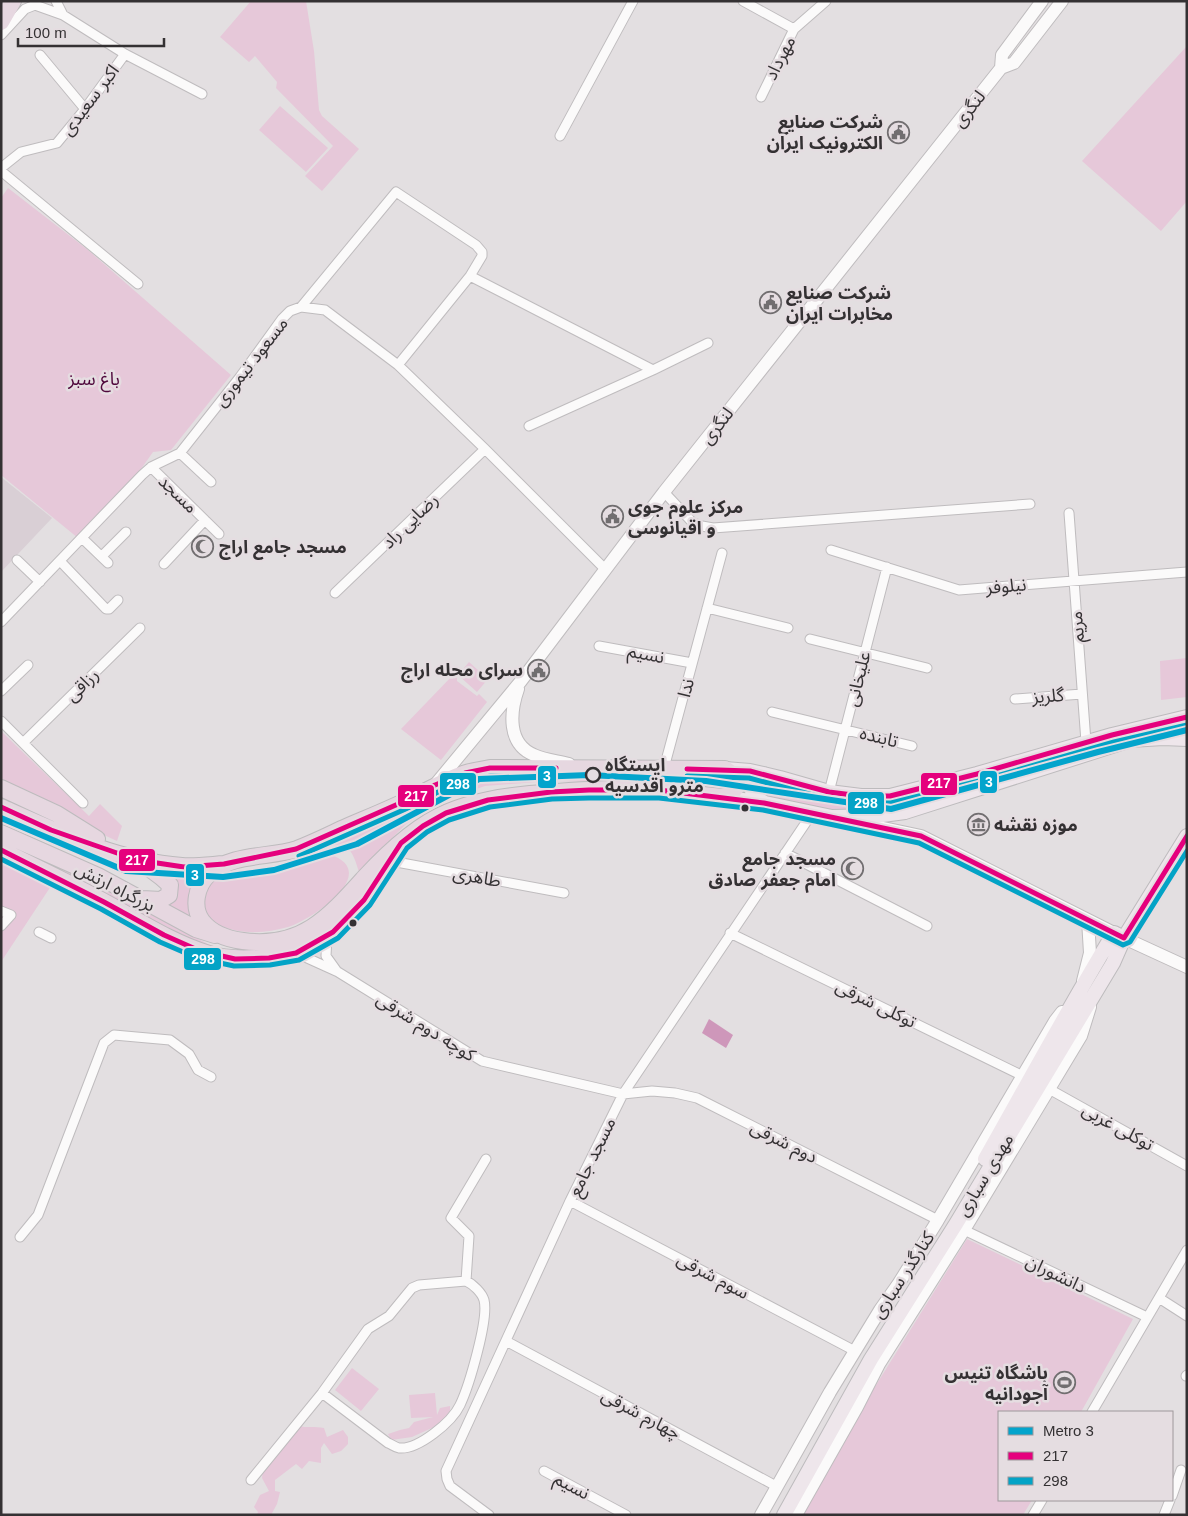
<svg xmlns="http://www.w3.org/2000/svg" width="1188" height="1516" viewBox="0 0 1188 1516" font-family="Arial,'Noto Sans Arabic',sans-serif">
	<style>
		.built { fill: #d9cfd5 }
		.green { fill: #e6c8d9 }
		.water { fill: #ce97ba }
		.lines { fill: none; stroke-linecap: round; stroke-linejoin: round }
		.street-casing { stroke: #bfbcbe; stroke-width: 11 }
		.secondary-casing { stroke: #bfbcbe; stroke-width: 14 }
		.primary-casing { stroke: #bdbbbd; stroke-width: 16 }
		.highway-casing { stroke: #bdbbbd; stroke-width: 18 }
		.street { stroke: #fbfafa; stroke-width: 9 }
		.secondary { stroke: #fbfafa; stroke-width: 12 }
		.primary { stroke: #eee6eb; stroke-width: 14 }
		.highway { stroke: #e6d7e0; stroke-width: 16 }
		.bus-1-casing { stroke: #e5dde1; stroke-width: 9 }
		.bus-2-casing { stroke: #e5dde1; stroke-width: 9 }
		.bus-1 { stroke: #e5007d; stroke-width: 5 }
		.bus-2 { stroke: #03a3c6; stroke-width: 5 }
		.metro-1-casing { stroke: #e5dde1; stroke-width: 10 }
		.metro-1 { stroke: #03a4cc; stroke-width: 6 }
		.stop-dot { fill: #e5dde1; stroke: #343133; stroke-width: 2.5 }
		.bus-dot { fill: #343133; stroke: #e5dde1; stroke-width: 2 }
		.labels { text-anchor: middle; stroke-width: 5; stroke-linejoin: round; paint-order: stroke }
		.street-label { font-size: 18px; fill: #343133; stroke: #e5dde1 }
		.poi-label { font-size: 18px; font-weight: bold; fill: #343133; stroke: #e5dde1; text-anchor: end }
		.park-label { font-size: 18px; fill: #4f083c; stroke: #e5dde1 }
		.stop-label { font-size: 18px; font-weight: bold; fill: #343133; stroke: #e5dde1; text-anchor: start }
		.line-badge { stroke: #e5dde1; stroke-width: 2 }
		.badge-label { font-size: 14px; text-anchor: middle; font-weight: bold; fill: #fff }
	</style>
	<rect width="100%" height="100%" fill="#e3dfe1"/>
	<path class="built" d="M1,477L52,518L1,572Z"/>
	<path class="green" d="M251,1H306L314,51L319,110L322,116L359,149L322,191L305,176L333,146L276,88L277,82L255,56L249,62L220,37Z
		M1186,47L1187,201L1161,231L1082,161Z
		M280,106L328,148L306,172L259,130Z
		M8,188L88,250L231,375L171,450L153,452L141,469L78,538L1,475V198Z
		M1187,658V697L1161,700L1160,661Z
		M469,662L488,679L477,692L458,675Z
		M453,675L457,677V681L477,696L479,694L487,702L441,760L401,729Z
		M1,731L89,816L100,804L122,826L117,841L93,830L65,809L1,779Z
		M1030,766L906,809L844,813L762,797L757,786L764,781L841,805L892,806L919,800Z
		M477,775L689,779L724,777L729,778V788L677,784L551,781L485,786L462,794L471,777Z
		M463,778L456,795L442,801L405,825L359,872C352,849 349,843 324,846L382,824L413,810Z
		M1,840L116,894L208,944L220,948L261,956L201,948L1,842Z
		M329,854C383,872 313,919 288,927C267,933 242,935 221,926C210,920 203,912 205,899C206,884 212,877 228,875C262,869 295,862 329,854Z
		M1,862L51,886L1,962Z
		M166,875L197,877L191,919L163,905Z
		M967,1239L1133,1319L1081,1412H999V1500H1032L1023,1515H800L848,1430Z
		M352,1368L379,1389L361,1411L335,1390Z
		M435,1393L437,1415L440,1408L450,1406V1415L434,1427L412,1437L391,1440L388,1434L400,1430L409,1428L414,1422L433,1417L411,1418L409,1395Z
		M298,1426C307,1428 315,1426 324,1428L327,1437L343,1430L348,1437V1444L341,1451L332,1454L324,1443L321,1448V1463L309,1461L302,1469L296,1464L275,1480V1491L280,1492L277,1504L271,1515H257L258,1512L254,1507L260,1495L269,1491L262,1478L263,1470Z"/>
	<path class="water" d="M709,1019L733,1035L726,1048L702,1033Z"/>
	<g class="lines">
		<defs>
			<path id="street" d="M56,1L63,15
				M743,1L794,29
				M1,35L25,9L35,5L63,15L125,54L202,94
				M40,55L85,109
				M761,97L794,29L826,1
				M560,136L633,1
				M1,168L21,152L57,143L85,109L125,54
				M1,171L138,284
				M301,307L396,192L476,245L482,252V256L470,276
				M398,365L470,276L653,370L529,426
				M653,370L708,343
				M180,453L211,482
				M151,467L219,534
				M664,492L692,522L702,526L713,528L1030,504
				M1069,513L1086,742
				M82,538L108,563
				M831,550L959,590L1187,572
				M102,556L126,532
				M17,560L40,582
				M60,561L106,609H109L118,600
				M164,564L205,520
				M335,593L485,449
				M707,608L788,628
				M1,622L142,475L151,467L180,453L240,377L282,319L290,311L301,307L325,310L398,365L485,449L605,569
				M810,639L927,668
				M599,646L692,663
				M1,691L28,665
				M1015,699L1082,694
				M772,712L912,746
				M1,721L83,803
				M24,742L140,628
				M664,768L722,553
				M829,792L887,567
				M785,853L927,926
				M391,861L564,893
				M1,911L11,915L1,926
				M39,932L51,938
				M730,933L1023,1076
				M327,937L326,956L336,970
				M296,953L338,972L482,1061L623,1094L652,1091L675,1093L697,1098L938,1220
				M1049,1089L1187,1166
				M570,1201L855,1351
				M964,1230L1147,1317
				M20,1237L38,1215L104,1043L114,1035L170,1040L189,1054L198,1070L211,1077
				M466,1281L469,1236L451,1218L486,1159
				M1159,1298L1187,1316
				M506,1341L776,1486
				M1186,1376L1187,1375
				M1092,1412L1187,1250
				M544,1471L626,1515
				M251,1480L322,1393L368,1329L389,1316L412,1288L419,1285L466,1281C473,1284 482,1293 484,1300C489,1319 469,1386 460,1405C452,1422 418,1450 399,1448C395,1447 391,1444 388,1443L322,1393
				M1172,1496L1181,1470
				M489,1515L450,1486L447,1479L446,1471L570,1201L623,1094L813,812
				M1033,1515L1042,1500
				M1164,1515L1170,1500"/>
			<path id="secondary" d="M1001,68L1002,55L1042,1
				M518,689C510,712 507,744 534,755C545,760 558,761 569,764
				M435,785L521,681L664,492L1001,68L1014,63L1062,1
				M846,820L921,836L1114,933
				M1124,938L1187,967
				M1083,981L1090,953L1088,920
				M761,1515L830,1392L880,1310L899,1283L938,1220L1055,1021L1062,1012
				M796,1515L857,1407L879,1364L964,1230L1081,1036L1090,1007"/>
			<path id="primary" d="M725,769L750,771L780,778L829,792L861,796H890L977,774L1112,735L1187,717
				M764,774L755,779L752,791L758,799L765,803
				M721,797L765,803L832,817L875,816L905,812L1131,740L1163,738L1187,739
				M985,1159C1028,1083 1069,1007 1114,933L1124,938
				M784,1515L871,1359L956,1224L1113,963L1124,938L1187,836"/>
			<path id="highway" d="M1,22L13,1
				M490,768L725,769L735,776L738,785L730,795L721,797C700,795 680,792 660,790C617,787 573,790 530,794C502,797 474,801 448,812C416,825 387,853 364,878C329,917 301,949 243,941C227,939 212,934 202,921C192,907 196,886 209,874C232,853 269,858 297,849C313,843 329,835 344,828C367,818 390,809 412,798C429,790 445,780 463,774C471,771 481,770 490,768Z
				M1,788L57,814L97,839
				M1,807C59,833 118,861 182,866C195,867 210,865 224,864
				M1,833L98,876L196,929L215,935
				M1,850C37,868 74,885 110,905C142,923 173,943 209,954C225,959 241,959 257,958C306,956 333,937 364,901C374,889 381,875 389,863
				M141,862L161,877L170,885L169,895L161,900L142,899"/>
		</defs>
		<use href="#street" class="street-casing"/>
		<use href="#secondary" class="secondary-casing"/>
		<use href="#primary" class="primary-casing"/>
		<use href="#highway" class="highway-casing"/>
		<use href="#street" class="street"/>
		<use href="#secondary" class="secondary"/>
		<use href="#primary" class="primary"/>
		<use href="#highway" class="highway"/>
		<defs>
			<path id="bus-1" d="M687,769L750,771L829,792L861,796H890L977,774L1112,735L1187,717
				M1,807L51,830L137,860L184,867L224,864L296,849L414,797L435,785L465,773L490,768H556
				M1,850L104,902L164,935L200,951L235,959L269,958L296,953L333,932L364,900L401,843L423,826L446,813L488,800L551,792L589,790H659L764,803L921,836L1124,938L1187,836"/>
			<path id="bus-2" d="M687,776L749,778L828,799L860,803H891L979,781L1114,742L1187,725
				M299,856L417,804L438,792L467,780L491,776H556
				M1,859L101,909L160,942L197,958L234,966L270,965L299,960L338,938L370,905L407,848L427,832L449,820L490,807L552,799L589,798H659L763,810L919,843L1123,945L1130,942L1187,851"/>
		</defs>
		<use href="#bus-1" class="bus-1-casing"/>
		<use href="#bus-2" class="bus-2-casing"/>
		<use href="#bus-1" class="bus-1"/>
		<use href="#bus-2" class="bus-2"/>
		<defs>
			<path id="metro-1" d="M1,818L126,871L223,877L274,870L357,844L479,779L589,775L706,781L891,809L1098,752L1187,730"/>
		</defs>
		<use href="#metro-1" class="metro-1-casing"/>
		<use href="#metro-1" class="metro-1"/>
	</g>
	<defs>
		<symbol id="civic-ring" viewBox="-11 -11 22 22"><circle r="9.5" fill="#e5dde1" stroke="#716e70" stroke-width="1.5"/><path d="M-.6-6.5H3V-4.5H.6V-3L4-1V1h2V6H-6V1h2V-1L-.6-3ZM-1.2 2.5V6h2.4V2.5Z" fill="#716e70"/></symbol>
		<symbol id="mosque-ring" viewBox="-11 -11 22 22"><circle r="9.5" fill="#e5dde1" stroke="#716e70" stroke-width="1.5"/><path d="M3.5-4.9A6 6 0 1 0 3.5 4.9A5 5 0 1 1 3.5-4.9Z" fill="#716e70"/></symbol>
		<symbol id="museum-ring" viewBox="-11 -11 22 22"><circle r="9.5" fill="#e5dde1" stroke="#716e70" stroke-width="1.5"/><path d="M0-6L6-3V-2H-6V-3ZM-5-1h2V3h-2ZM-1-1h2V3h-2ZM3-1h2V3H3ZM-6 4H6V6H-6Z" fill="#716e70"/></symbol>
		<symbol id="stadium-ring" viewBox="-11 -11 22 22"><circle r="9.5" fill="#e5dde1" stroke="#716e70" stroke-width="1.5"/><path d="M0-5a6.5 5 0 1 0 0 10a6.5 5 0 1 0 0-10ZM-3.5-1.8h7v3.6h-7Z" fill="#716e70"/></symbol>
	</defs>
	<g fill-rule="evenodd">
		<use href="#civic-ring" x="886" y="120" width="25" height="25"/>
		<use href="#civic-ring" x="758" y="290" width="25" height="25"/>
		<use href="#civic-ring" x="600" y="504" width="25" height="25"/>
		<use href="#mosque-ring" x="190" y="534" width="25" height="25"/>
		<use href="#civic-ring" x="526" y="658" width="25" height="25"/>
		<use href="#museum-ring" x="966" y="812" width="25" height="25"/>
		<use href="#mosque-ring" x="840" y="856" width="25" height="25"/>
		<use href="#stadium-ring" x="1052" y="1370" width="25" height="25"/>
	</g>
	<circle class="stop-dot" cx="593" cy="775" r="7"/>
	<g class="bus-dot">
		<circle cx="745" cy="808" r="4.5"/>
		<circle cx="353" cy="923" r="4.5"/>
	</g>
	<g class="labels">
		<g class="street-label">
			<text transform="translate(780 58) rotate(-63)" y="6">مهرداد</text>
			<text transform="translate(90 100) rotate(-53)" y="6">اکبر سعیدی</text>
			<text transform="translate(969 109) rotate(-52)" y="6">لنگری</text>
			<text transform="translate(251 362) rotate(-52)" y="6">مسعود تیموری</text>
			<text transform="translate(717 426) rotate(-52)" y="6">لنگری</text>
			<text transform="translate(178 494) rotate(44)" y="6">مسجد</text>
			<text transform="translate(410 521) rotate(-44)" y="6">رضایی راد</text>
			<text transform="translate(1006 586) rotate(-5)" y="6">نیلوفر</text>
			<text transform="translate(1077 627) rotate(-94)" y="6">مریم</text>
			<text transform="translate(646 654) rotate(11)" y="6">نسیم</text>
			<text transform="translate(858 679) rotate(-76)" y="6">علیخانی</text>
			<text transform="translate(82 685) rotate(-44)" y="6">رزاقی</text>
			<text transform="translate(686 688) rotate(-75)" y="6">ندا</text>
			<text transform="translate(1048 696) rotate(-4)" y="6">گلریز</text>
			<text transform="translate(879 737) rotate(14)" y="6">تابنده</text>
			<text transform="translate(477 877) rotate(10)" y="6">طاهری</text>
			<text transform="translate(115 887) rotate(27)" y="6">بزرگراه ارتش</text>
			<text transform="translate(876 1004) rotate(26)" y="6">توکلی شرقی</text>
			<text transform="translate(426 1027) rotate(32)" y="6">کوچه دوم شرقی</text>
			<text transform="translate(1118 1127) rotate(29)" y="6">توکلی غربی</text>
			<text transform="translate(784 1142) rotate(27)" y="6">دوم شرقی</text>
			<text transform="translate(592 1157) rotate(-64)" y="6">مسجد جامع</text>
			<text transform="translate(985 1175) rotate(-59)" y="6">مهدی سباری</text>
			<text transform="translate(1056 1274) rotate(26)" y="6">دانشوران</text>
			<text transform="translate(903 1275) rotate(-57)" y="6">کنارگذر سباری</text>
			<text transform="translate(713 1276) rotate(28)" y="6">سوم شرقی</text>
			<text transform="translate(641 1414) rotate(28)" y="6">چهارم شرقی</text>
			<text transform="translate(572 1486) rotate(28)" y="6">نسیم</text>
		</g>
		<g class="poi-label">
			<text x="883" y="128">شرکت صنایع<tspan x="883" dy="21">الکترونیک ایران</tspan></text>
			<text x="786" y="299" text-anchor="start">شرکت صنایع<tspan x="786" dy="21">مخابرات ایران</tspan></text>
			<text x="628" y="513" text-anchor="start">مرکز علوم جوی<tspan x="628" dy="21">و اقیانوسی</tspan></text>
			<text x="219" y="553" text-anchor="start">مسجد جامع اراج</text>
			<text x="523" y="676">سرای محله اراج</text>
			<text x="994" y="831" text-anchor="start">موزه نقشه</text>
			<text x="836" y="865">مسجد جامع<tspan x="836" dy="21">امام جعفر صادق</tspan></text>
			<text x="1048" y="1379">باشگاه تنیس<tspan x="1048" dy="21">آجودانیه</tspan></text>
		</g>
		<g class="park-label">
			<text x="94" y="385">باغ سبز</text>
		</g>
		<g class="stop-label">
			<text x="605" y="771">ایستگاه<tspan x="605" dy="21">مترو اقدسیه</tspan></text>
		</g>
	</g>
	<g class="line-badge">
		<rect x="537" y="765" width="20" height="24" rx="5" fill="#03a4cc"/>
		<rect x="979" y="770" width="19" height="24" rx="5" fill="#03a4cc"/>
		<rect x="920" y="772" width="38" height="24" rx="5" fill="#e5007d"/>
		<rect x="439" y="772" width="38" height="24" rx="5" fill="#03a3c6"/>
		<rect x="397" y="784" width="38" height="24" rx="5" fill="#e5007d"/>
		<rect x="847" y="791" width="38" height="24" rx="5" fill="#03a3c6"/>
		<rect x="118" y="848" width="38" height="24" rx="5" fill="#e5007d"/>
		<rect x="185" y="863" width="20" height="24" rx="5" fill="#03a4cc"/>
		<rect x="183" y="947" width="39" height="24" rx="5" fill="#03a3c6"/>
	</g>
	<g class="badge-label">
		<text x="547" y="781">3</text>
		<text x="989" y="787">3</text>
		<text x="939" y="788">217</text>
		<text x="458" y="789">298</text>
		<text x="416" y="801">217</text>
		<text x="866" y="808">298</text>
		<text x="137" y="865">217</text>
		<text x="195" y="880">3</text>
		<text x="203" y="964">298</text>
	</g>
	<rect width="1188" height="1516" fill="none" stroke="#343133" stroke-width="5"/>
	<rect x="998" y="1411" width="175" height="90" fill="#e5dde1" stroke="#9e989b"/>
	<rect x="1008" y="1427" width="25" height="8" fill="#03a4cc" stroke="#9e989b"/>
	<text x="1043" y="1436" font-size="15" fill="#343133">Metro 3</text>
	<rect x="1008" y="1452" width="25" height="8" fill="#e5007d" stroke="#9e989b"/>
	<text x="1043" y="1461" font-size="15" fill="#343133">217</text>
	<rect x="1008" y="1477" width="25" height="8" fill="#03a3c6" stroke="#9e989b"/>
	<text x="1043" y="1486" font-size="15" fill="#343133">298</text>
	<path d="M18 38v8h146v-8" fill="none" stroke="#343133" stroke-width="2.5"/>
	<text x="25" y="38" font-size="15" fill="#343133" stroke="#e5dde1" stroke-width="4" paint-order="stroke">100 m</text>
</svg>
